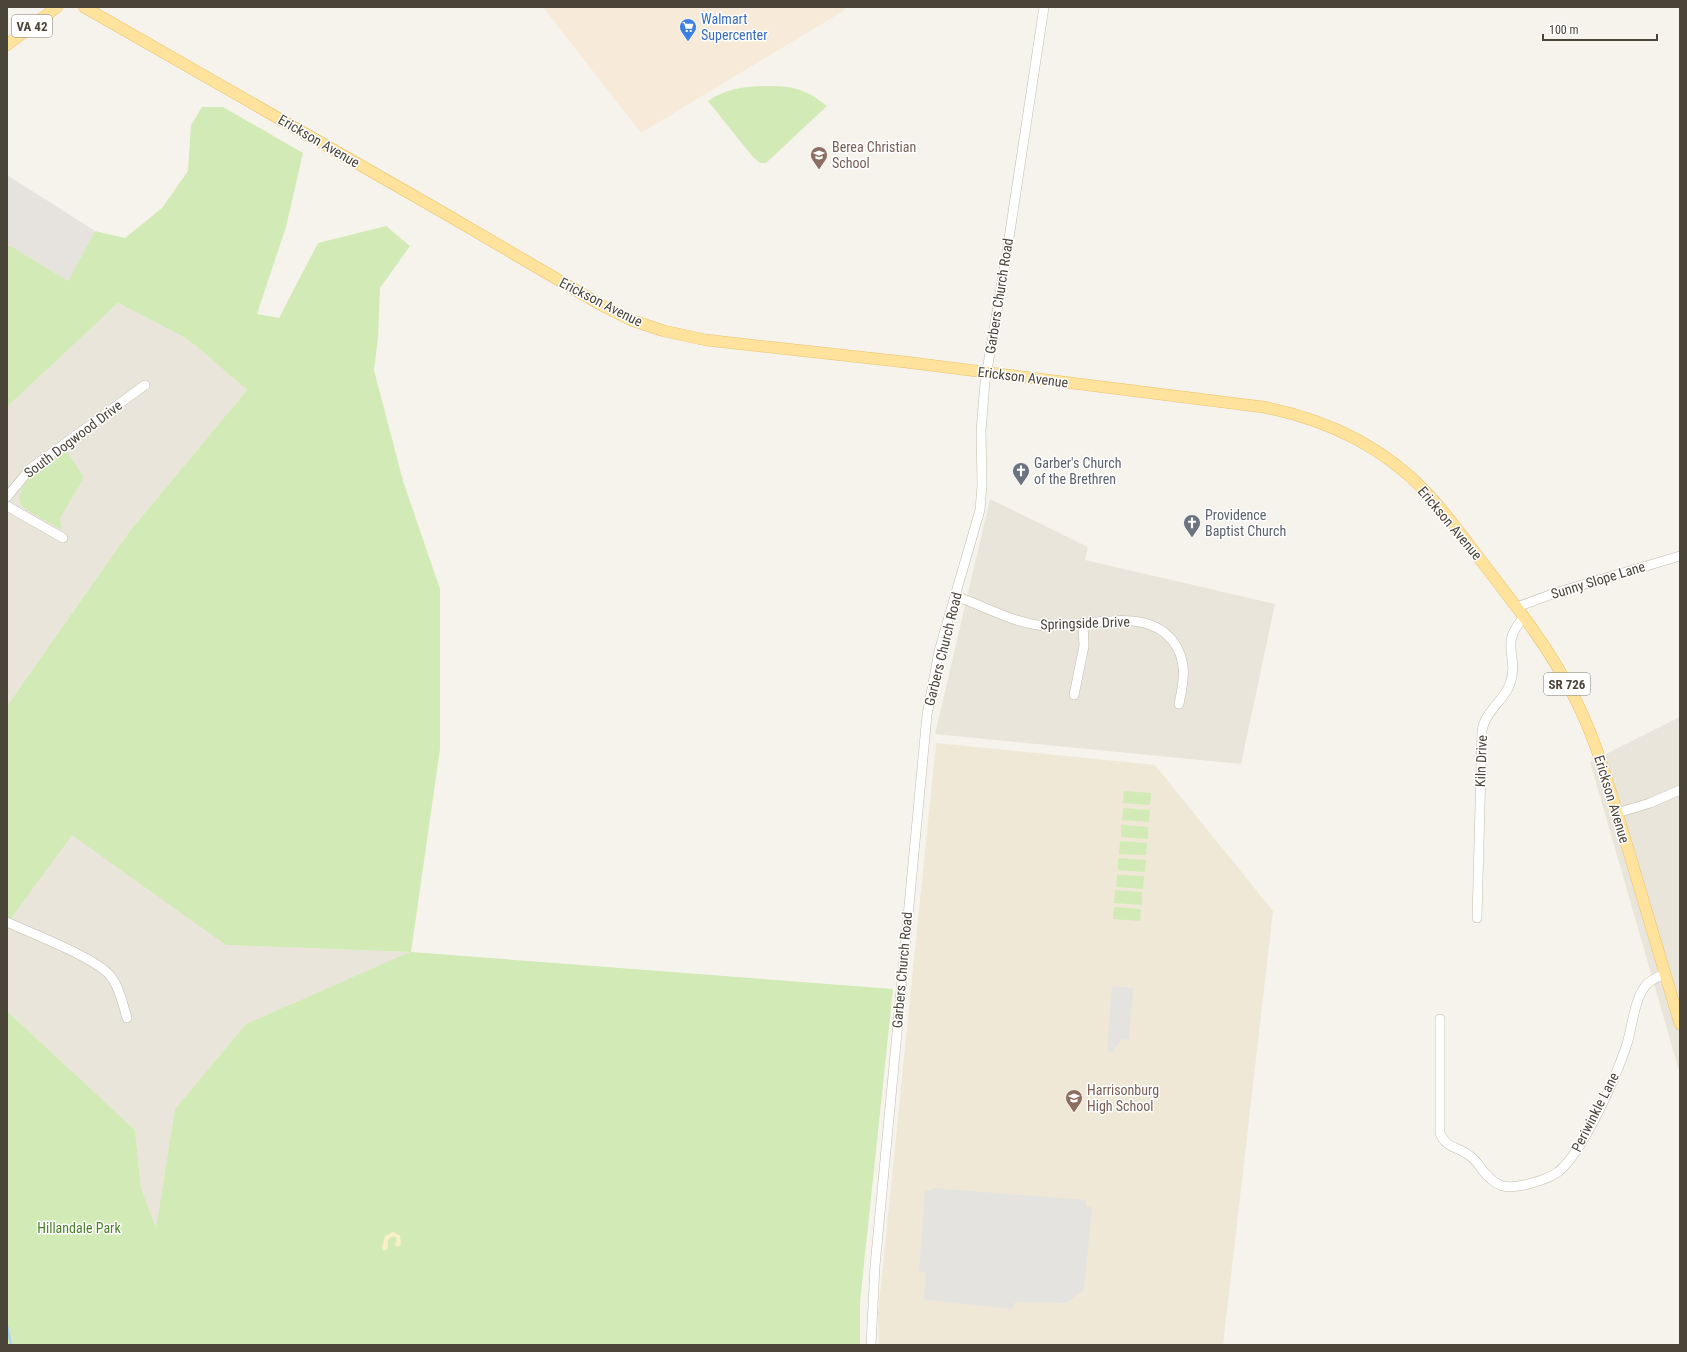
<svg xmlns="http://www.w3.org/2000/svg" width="1687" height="1352" viewBox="0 0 1687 1352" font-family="'Roboto Condensed',sans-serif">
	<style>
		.residential { fill: #eae5da }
		.commercial { fill: #f7ead8 }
		.industrial { fill: #e6e2dd }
		.education { fill: #efe8d6 }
		.green { fill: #d2eab5 }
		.sand { fill: #f9efc9 }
		.parking { fill: #e5e3e0 }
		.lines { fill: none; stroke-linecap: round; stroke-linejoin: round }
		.stream { stroke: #a9d4f2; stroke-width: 2.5 }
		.minor-casing { stroke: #c2bbae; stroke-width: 10 }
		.major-casing { stroke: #e6c16a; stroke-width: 12 }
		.minor { stroke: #fff; stroke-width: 9 }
		.major { stroke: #ffe39c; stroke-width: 11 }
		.labels { text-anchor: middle; stroke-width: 3; stroke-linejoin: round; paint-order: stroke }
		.shield { fill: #fff; stroke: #817c74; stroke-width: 1 }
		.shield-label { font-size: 13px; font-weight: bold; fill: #4b4439 }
		.shop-label { font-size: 14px; fill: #366cbe; stroke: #fff; text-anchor: start }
		.street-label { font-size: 14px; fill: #4b4439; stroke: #fff }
		.education-label { font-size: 14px; fill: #785e54; stroke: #fff; text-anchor: start }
		.worship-label { font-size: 14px; fill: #5b616d; stroke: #fff; text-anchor: start }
		.park-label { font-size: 14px; fill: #4a7f2a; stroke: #fff }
	</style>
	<rect width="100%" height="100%" fill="#f6f3ec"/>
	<path class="residential" d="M118,303L182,336L196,346L247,390L129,532L7,706V407Z
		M990,499L1088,547L1085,560L1275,604L1241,764L935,734Z
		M1680,717V1074L1590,762Z
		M7,773L226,945L411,952L246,1024L175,1109L156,1229L141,1188L135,1130L7,1011Z"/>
	<path class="commercial" d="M543,7H844L845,10L641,133Z"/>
	<path class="industrial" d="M7,175L95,231L68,281L7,244Z"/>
	<path class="education" d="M936,743L1155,765L1273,911L1223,1345H879L878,1314Z"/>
	<path class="green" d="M775,86C798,87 809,92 827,106L766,163H760L752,156L708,101C728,87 751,86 775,86Z
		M202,107H223L303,153L286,227L257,314L279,318L318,243L386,226L410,246L380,288L378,338L374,370L403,481L440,589V749L411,952L893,989L860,1302V1345H7V1011L135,1130L141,1188L156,1228L175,1109L246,1024L410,952L226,945L72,835L7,924V706L129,532L247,390L196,346L182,336L118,303L7,407V248L9,245L68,281L95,231L125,238L162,208L188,171L191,125Z
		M66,450L83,476L82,481L60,518L62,530C54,525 27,512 22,506C8,487 53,459 66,450Z
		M1124,791L1151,793L1150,805L1123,803Z
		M1123,808L1150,810L1149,822L1122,820Z
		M1121,825L1148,827V839L1121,837Z
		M1120,841L1147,843L1146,855L1119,854Z
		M1118,858L1146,860L1145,872L1118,870Z
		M1117,875L1144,876L1143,889L1116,887Z
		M1115,890L1142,892V905L1114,903Z
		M1114,907L1141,909L1140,921L1113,919Z"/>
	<path class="sand" d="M393,1232L400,1236L401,1244L398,1247L395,1245L397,1238L393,1236C386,1239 388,1243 388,1249L383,1251L382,1247L385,1236Z"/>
	<path class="parking" d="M1112,986L1133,988L1129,1040L1122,1039L1112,1052L1107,1051Z
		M933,1188L1086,1200V1206L1092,1207L1084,1290L1066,1303L1015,1302L1013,1309L924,1300L926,1272L919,1271L925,1190L932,1191Z"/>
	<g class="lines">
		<path class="stream" d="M7,1326L11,1345"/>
		<defs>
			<path id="minor" d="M7,497L30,469L145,385
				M7,506L63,538
				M955,596C985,606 1013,623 1044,626C1083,628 1144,605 1172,640C1188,660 1184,681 1179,704
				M1517,607L1555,593L1680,556
				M1074,695L1084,646L1083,624
				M1617,813L1650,803L1680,790
				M1477,918L1482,731C1485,711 1503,702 1510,684C1520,655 1498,646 1524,617
				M7,922C30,933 100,959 112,978C120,989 123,1005 127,1018
				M1440,1019V1133C1445,1148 1459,1147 1470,1156C1476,1160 1480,1167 1484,1172C1497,1187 1505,1189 1524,1185C1536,1182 1548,1179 1558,1172C1583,1152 1615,1079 1626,1047C1632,1030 1634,997 1647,984C1652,979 1658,977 1665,974
				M871,1345L875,1266L927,715L939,651L980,510L982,485L981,431L985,382L1006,258L1044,7"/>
			<path id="major" d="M84,7L444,213L603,306L631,320L664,331L706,340L905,362L1263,407C1324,419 1381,445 1425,491C1445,512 1462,535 1479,558C1512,601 1546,643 1571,691C1595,735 1608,784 1623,832C1642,896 1661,960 1680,1024
				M7,45L57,7"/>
		</defs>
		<use href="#minor" class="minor-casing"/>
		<use href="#major" class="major-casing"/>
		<use href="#minor" class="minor"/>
		<use href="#major" class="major"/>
	</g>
	<defs>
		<symbol id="supermarket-pin" viewBox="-11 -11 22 30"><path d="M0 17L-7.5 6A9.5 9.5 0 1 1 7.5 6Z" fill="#3f7fe0" stroke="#fff"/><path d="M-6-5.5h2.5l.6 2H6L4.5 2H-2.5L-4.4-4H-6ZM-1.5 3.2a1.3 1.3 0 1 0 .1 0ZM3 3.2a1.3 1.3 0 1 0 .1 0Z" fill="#fff"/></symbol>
		<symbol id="school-pin" viewBox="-11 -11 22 30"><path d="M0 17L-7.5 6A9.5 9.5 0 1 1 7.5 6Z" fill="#8d6e63" stroke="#fff"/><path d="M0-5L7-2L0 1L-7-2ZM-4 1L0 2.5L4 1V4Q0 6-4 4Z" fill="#fff"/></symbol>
		<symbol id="church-pin" viewBox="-11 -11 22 30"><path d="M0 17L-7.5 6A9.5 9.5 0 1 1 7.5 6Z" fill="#6b7280" stroke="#fff"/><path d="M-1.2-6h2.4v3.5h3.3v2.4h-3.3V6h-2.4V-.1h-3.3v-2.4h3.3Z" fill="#fff"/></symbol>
	</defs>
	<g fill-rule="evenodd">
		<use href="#supermarket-pin" x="678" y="17" width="20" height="27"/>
		<use href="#school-pin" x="809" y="145" width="20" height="27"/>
		<use href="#church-pin" x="1011" y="461" width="20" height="27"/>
		<use href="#church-pin" x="1182" y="513" width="20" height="27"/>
		<use href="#school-pin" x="1064" y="1088" width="20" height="27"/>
	</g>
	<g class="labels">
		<g class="shield">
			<rect x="12" y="15" width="40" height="22" rx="3"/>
			<rect x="1544" y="673" width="46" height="22" rx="3"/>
		</g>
		<g class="shield-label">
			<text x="32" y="31">VA 42</text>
			<text x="1567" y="689">SR 726</text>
		</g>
		<g class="shop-label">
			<text x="701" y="24">Walmart<tspan x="701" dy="16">Supercenter</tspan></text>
		</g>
		<g class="street-label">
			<text transform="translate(319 141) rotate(30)" y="5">Erickson Avenue</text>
			<text transform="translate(999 296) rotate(-81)" y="5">Garbers Church Road</text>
			<text transform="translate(601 302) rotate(27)" y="5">Erickson Avenue</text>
			<text transform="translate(1023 377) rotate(7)" y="5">Erickson Avenue</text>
			<text transform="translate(73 439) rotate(-37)" y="5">South Dogwood Drive</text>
			<text transform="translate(1450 523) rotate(50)" y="5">Erickson Avenue</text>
			<text transform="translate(1598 580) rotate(-17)" y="5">Sunny Slope Lane</text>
			<text transform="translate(1085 623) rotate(-2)" y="5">Springside Drive</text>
			<text transform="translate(943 649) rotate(-76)" y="5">Garbers Church Road</text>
			<text transform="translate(1481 761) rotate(-88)" y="5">Kiln Drive</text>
			<text transform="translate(1612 799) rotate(73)" y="5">Erickson Avenue</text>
			<text transform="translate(902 970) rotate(-85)" y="5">Garbers Church Road</text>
			<text transform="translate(1595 1112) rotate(-63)" y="5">Periwinkle Lane</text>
		</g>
		<g class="education-label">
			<text x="832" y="152">Berea Christian<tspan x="832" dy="16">School</tspan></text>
			<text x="1087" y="1095">Harrisonburg<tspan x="1087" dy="16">High School</tspan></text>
		</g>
		<g class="worship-label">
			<text x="1034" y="468">Garber's Church<tspan x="1034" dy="16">of the Brethren</tspan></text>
			<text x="1205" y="520">Providence<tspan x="1205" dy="16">Baptist Church</tspan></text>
		</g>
		<g class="park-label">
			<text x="79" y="1233">Hillandale Park</text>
		</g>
	</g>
	<rect width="1687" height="1352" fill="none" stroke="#4b4439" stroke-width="16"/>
	<path d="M1543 34v6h114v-6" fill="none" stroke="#4b4439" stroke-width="2"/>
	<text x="1549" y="34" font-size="12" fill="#4b4439" stroke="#ffffff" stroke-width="3" paint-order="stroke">100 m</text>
</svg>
